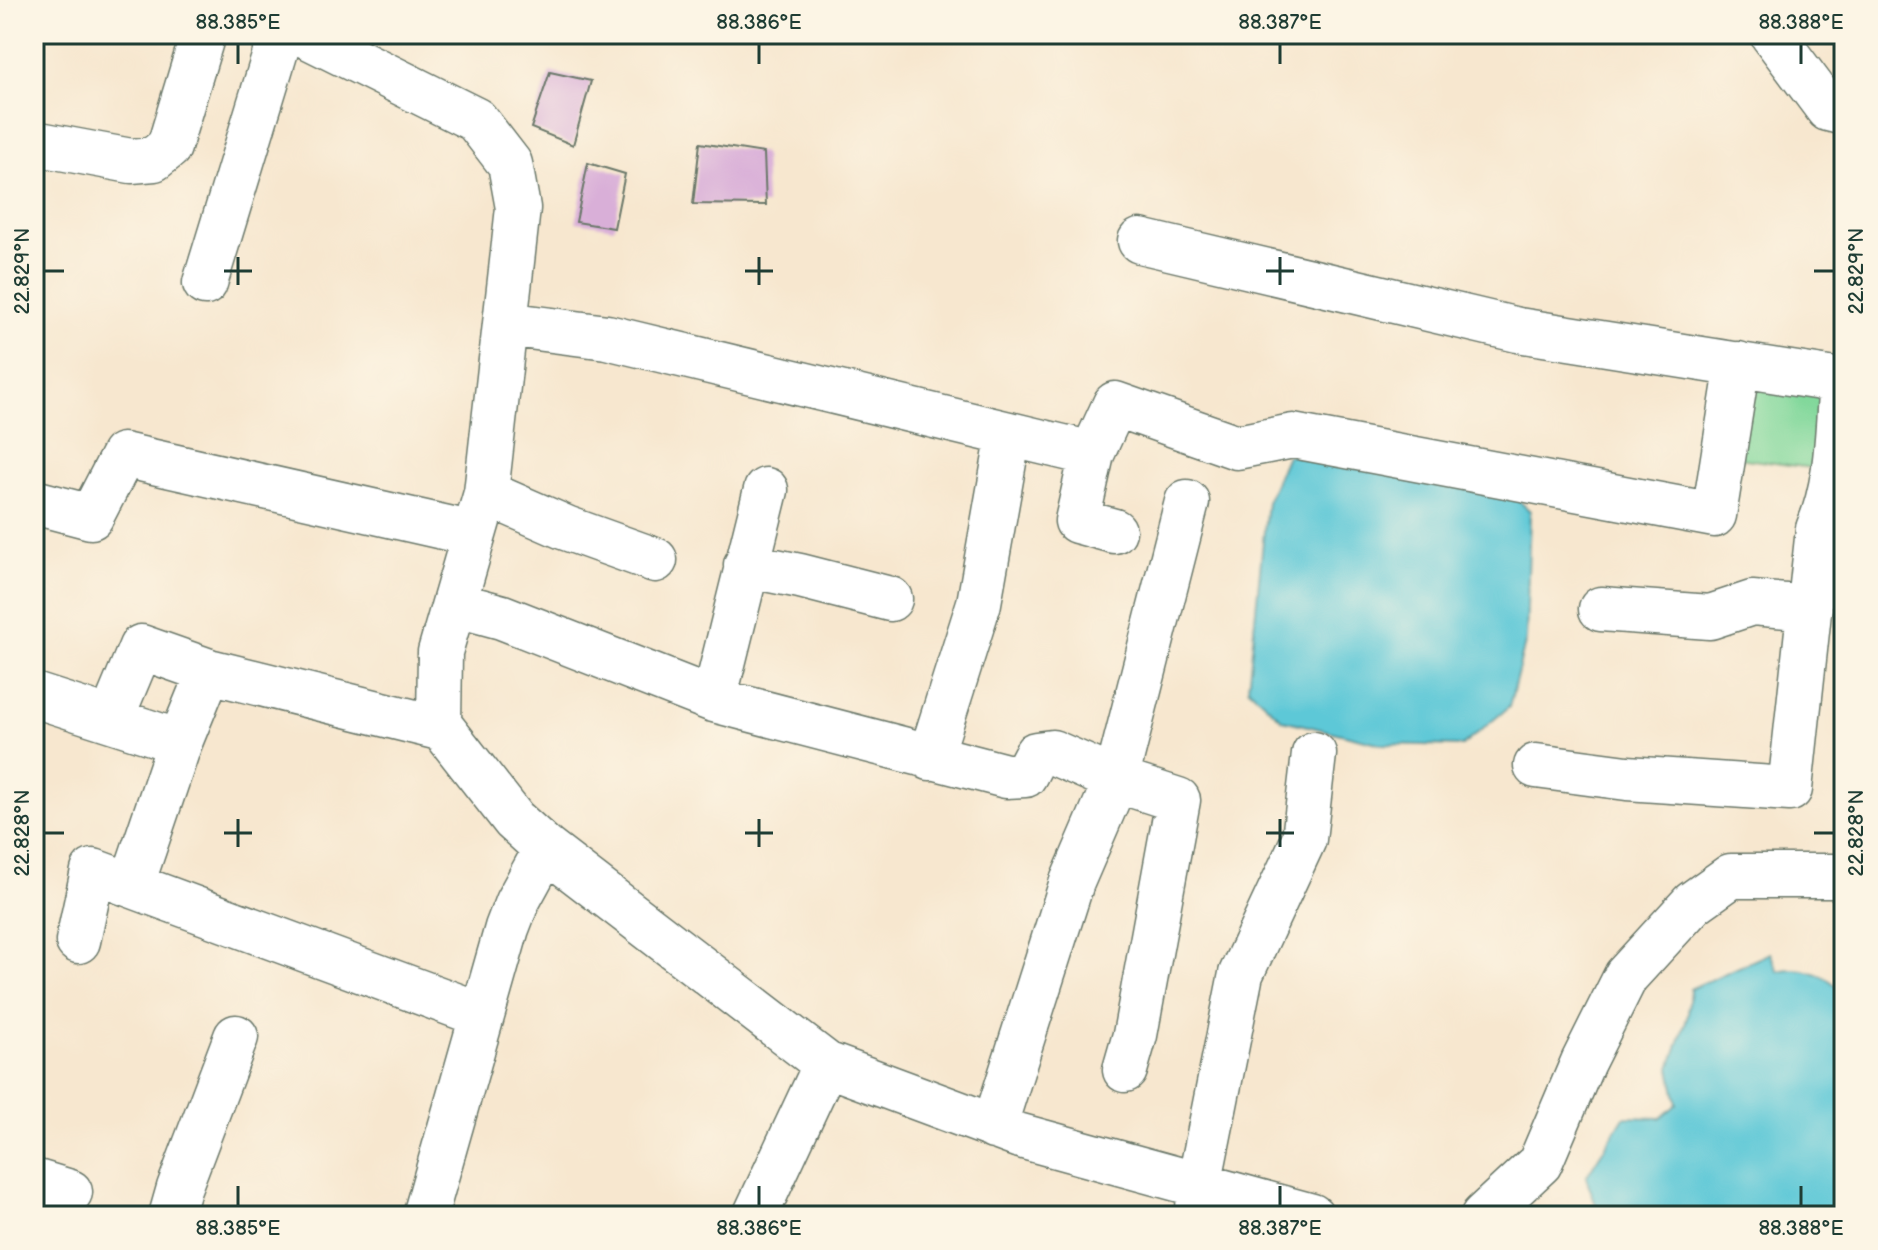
<svg xmlns="http://www.w3.org/2000/svg" width="1878" height="1250" viewBox="0 0 1878 1250" font-family="'Balsamiq Sans',sans-serif">
	<style>
		.green { fill: #82d89b; stroke: #508a68; stroke-width: 2 }
		.water { fill: #5dc8d7; stroke: #3e8286; stroke-width: 2 }
		.building { fill: #d9afd8 }
		.lines { fill: none; stroke-linecap: round; stroke-linejoin: round }
		.minor-casing { stroke: #6b786a; stroke-width: 47 }
		.minor { stroke: #fff; stroke-width: 44 }
		.ticks { fill: none; stroke: #1f3d34; stroke-width: 3 }
		.neatline { fill: none; stroke: #1f3d34; stroke-width: 3 }
		.ticks-label { font-size: 20px; text-anchor: middle; fill: #1f3d34 }
	</style>
	<rect width="100%" height="100%" fill="#fcf5e5"/>
	<filter id="ink" filterUnits="userSpaceOnUse"><feTurbulence type="fractalNoise" baseFrequency=".0125" numOctaves="2"/><feDisplacementMap in="SourceGraphic" scale="16" xChannelSelector="R" yChannelSelector="G"/><feConvolveMatrix kernelMatrix="1 2 1 2 8 2 1 2 1" color-interpolation-filters="sRGB"/></filter>
	<filter id="wash" filterUnits="userSpaceOnUse"><feTurbulence type="fractalNoise" baseFrequency=".006" numOctaves="4" result="noise"/><feDisplacementMap in="SourceGraphic" scale="32" xChannelSelector="R" yChannelSelector="G"/><feGaussianBlur stdDeviation="1.8" result="paint"/><feColorMatrix in="noise" values="0 0 0 0 0 0 0 0 0 0 0 0 0 0 0 0 0 1.4 0 .05"/><feComposite in="paint" operator="in"/></filter>
	<g filter="url(#wash)">
		<rect width="100%" height="100%" fill="#f7e7cf"/>
		<path class="green" d="M1738,364L1841,381L1834,471L1730,457Z"/>
		<path class="water" d="M1287,455L1506,489L1530,511L1526,639L1509,707L1462,746L1382,744L1283,720L1248,688L1267,502Z
			M1770,953L1778,971C1802,965 1827,974 1844,993V1216H1600L1586,1177L1624,1117L1661,1118L1677,1104L1670,1068L1688,1015L1690,989Z"/>
		<g id="blocks">
			<path class="building" d="M550,72L591,81L573,145L531,128Z
				M700,143L764,153L766,205L693,204Z
				M588,163L625,174L614,228L576,222Z"/>
		</g>
	</g>
	<g filter="url(#ink)">
		<use href="#blocks" fill-opacity="0" stroke="#6b786a" stroke-width="2"/>
		<g class="lines">
			<defs>
				<path id="minor" d="M303,34L476,120L510,164L518,208L486,493L440,652L439,724L514,820L546,849L826,1064L1017,1135L1312,1216
					M1772,34L1828,109L1844,113
					M34,143L131,161L154,159L169,147L203,34
					M1140,241L1518,330L1841,381C1837,430 1838,482 1818,529L1844,534
					M205,283L281,34
					M505,324L607,337L1092,454
					M486,493L566,528L655,560
					M34,502L91,517L123,455L474,534
					M1114,531L1077,521L1092,454L1115,404L1237,447L1293,436L1714,515L1738,364
					M746,565L800,576L890,599
					M454,604L502,617L714,700L1006,776L1025,775L1036,754L1052,752L1116,780L1178,800L1135,1035L1125,1070
					M1601,609L1710,617L1752,603L1810,608
					M34,695L180,742
					M714,700L766,490
					M111,719L141,647L209,671L443,729
					M930,758L979,603L1009,434
					M1536,766L1627,778L1790,789L1818,529
					M132,884L180,742L209,671
					M78,941L93,871L482,1015
					M994,1127L1072,882L1116,780L1187,502
					M34,1181L70,1192
					M1198,1213L1199,1185L1241,974L1304,839L1314,754
					M171,1216L179,1188L236,1037
					M425,1216L507,928L517,902L546,849
					M755,1216L826,1064
					M1483,1216L1540,1163L1583,1062L1626,976L1693,903L1731,876H1844"/>
			</defs>
			<use href="#minor" class="minor-casing"/>
			<use href="#minor" class="minor"/>
		</g>
	</g>
	<path class="ticks" d="M238,44V64M759,44V64M1280,44V64M1801,44V64M238,257V285M759,257V285M1280,257V285M44,271H64M224,271H252M745,271H773M1266,271H1294M1814,271H1834M238,819V847M759,819V847M1280,819V847M44,833H64M224,833H252M745,833H773M1266,833H1294M1814,833H1834M238,1186V1206M759,1186V1206M1280,1186V1206M1801,1186V1206"/>
	<rect width="1878" height="1250" fill="none" stroke="#fcf5e5" stroke-width="88"/>
	<rect x="44" y="44" width="1790" height="1162" class="neatline"/>
	<g class="ticks-label">
		<text x="238" y="29">88.385°E</text>
		<text x="759" y="29">88.386°E</text>
		<text x="1280" y="29">88.387°E</text>
		<text x="1801" y="29">88.388°E</text>
		<text transform="translate(22 271) rotate(-90)" y="7">22.829°N</text>
		<text transform="translate(1856 271) rotate(-90)" y="7">22.829°N</text>
		<text transform="translate(22 833) rotate(-90)" y="7">22.828°N</text>
		<text transform="translate(1856 833) rotate(-90)" y="7">22.828°N</text>
		<text x="238" y="1235">88.385°E</text>
		<text x="759" y="1235">88.386°E</text>
		<text x="1280" y="1235">88.387°E</text>
		<text x="1801" y="1235">88.388°E</text>
	</g>
</svg>
